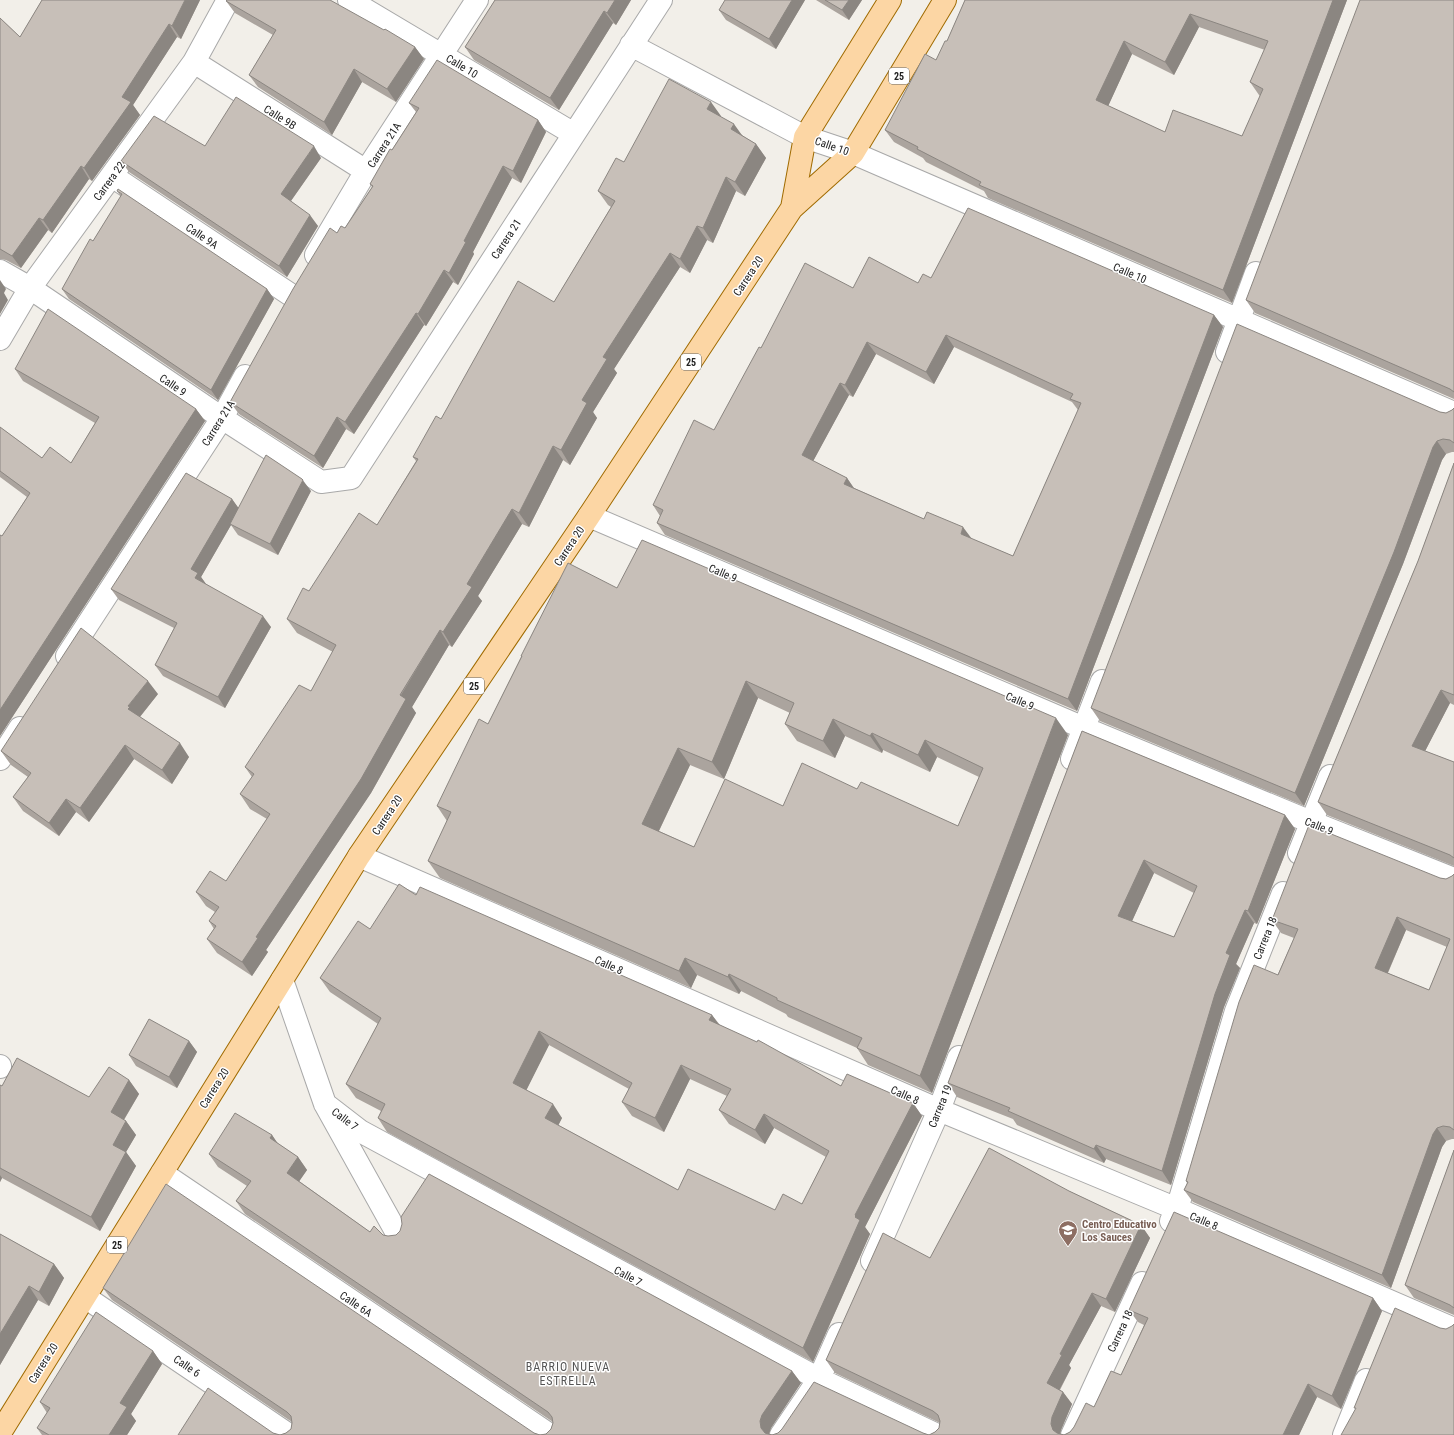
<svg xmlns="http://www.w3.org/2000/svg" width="1454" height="1435" viewBox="0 0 1454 1435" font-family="'Roboto Condensed',sans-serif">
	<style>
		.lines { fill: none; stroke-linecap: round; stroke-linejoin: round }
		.minor-casing { stroke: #a9a9a9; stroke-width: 24 }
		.primary-casing { stroke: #a06b00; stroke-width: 24 }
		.minor { stroke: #fff; stroke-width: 22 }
		.primary { stroke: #fcd6a4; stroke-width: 22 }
		.wall { fill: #aba49e; fill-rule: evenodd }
		.shaded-wall { fill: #8b8681 }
		.building { fill: #c7bfb8; stroke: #8b8681; fill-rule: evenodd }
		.labels { text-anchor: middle; stroke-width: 3; stroke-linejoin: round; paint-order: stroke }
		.shield { fill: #fff; stroke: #646464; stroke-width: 1 }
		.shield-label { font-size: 10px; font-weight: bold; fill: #222 }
		.street-label { font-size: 11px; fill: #222; stroke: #fff }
		.education-label { font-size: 11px; font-weight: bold; fill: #785e54; stroke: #fff; text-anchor: start }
		.neighbourhood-label { font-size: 12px; letter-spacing: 1px; fill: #555; stroke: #fff }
	</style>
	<rect width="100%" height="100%" fill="#f2efe9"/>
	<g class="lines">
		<defs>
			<path id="minor" d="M349,0L574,134
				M631,45L805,137L853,153L1454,413
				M194,62L366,171
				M112,176L291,295
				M316,255L366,171L477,0
				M0,271L30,288L222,418L321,482L351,478L661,0
				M0,339L30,288L194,62L228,0
				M1227,352L1256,273
				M589,516L1084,728L1311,822L1454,879
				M67,656L222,418L245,376
				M0,759L20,728
				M1072,759L1102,681
				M1299,853L1330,776
				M359,856L939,1110L1177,1209L1454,1329
				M282,980L325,1104L399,1237
				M0,1066V1067
				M325,1104L360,1131L819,1379L937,1435
				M162,1173L550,1435
				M1171,1221L1177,1209L1236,1011L1283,893
				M872,1261L939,1110L959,1057
				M85,1297L289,1435
				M781,1435L819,1379L839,1334
				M1072,1435L1142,1283
				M1344,1435L1366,1380"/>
			<path id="primary" d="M792,208L805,137L890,0
				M0,1433L359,856L589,516L792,208L853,153L945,0"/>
		</defs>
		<use href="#minor" class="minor-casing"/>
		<use href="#primary" class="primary-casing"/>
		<use href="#minor" class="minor"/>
		<use href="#primary" class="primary"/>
	</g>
	<path class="wall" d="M42,0H200L181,39L177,37L133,105L140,115L92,181L89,179L52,233L48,230L21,268L6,260L0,259V18L20,37Z
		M495,0H631L616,25L613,23L559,110L474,60L465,47Z
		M805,0L776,49L726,20L719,10Z
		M816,0H862L849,20Z
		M965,0H1347L1232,303L988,198L984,191L926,162L923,158L894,142L885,130L936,60L947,41ZM1199,27L1265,50L1250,82L1259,95L1260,96L1242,136L1165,132L1108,106L1132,54L1174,75Z
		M1454,0V399L1255,313L1246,300Z
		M226,1L415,47L424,59L396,102L362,82L332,135L258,87L249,75L273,35L235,13Z
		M409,103L538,120L546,132L521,183L512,178L473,252L474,254L458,285L453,282L426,326L424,325L354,434L346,429L323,468L239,414L230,402L337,233L345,228L372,187L370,184L416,112Z
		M720,116L743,136L756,144L766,158L745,196L736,191L713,243L707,240L690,273L680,267L614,369L617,373L593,412L597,418L570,465L563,460L529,527L522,524L478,596L482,601L452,647L449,645L412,707L416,713L371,793L266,950L268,952L252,976L217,953L207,939L214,929L209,921L215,912L206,906L196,892L226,881L267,819L250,809L240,794L252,777L245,767L311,691L333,652L297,633L287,619L309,591L377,525L416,461L413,457L441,419L554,302L611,207L608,205L598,191L624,162L721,116Z
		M205,146L321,158L291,201L318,226L287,277L129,172L121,161Z
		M117,191L267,289L274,299L218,400L69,299L62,289L93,241L121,197Z
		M931,278L1214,315L1223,327L1077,711L665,535L657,523L660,516L653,505L714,430L761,348L853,288L918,283ZM954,347L1072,402L1078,410L1013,556L924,519L854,488L847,478L813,461L849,395L853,397L876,354L934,384Z
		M15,369L196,409L205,421L0,736V535L2,536L27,497L0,477V427L42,458L71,463L95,423L23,381Z
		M1454,408V452H1452L1446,454L1442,460L1403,564L1304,806L1100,721L1091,708L1440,412L1446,413L1452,410Z
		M1454,463V705L1450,703L1425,751L1454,762V866L1327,815L1318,802L1418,561Z
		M311,491L278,555L238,535L231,525L201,577L206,584L271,627L225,708L163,676L155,665L174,628L119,600L111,589L232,499L238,508Z
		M617,588L1068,735L932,1093L868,1065L857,1048L788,1017L786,1014L741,991L739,994L697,975L691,988L440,878L428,861L447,821L437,806L488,724L521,657V656ZM758,698L790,713L785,724L797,741L835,758L845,736L882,753L883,750L930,772L937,757L979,777L958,826L857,789L783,806L694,847L659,831L690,765L724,779Z
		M158,694L140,717L189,757L172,784L134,759L89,822L76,812L59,836L23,811L13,797L28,777L11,765L1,751Z
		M1082,731L1285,815L1295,829L1257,924L1254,923L1236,964L1240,968L1224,1007L1171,1185L1106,1159L1104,1163L1017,1125L1013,1119L957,1097L948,1083ZM1154,873L1194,893L1174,937L1132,921Z
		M1454,874V1139H1452L1446,1141L1442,1147L1391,1288L1193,1202L1184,1190L1187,1183L1186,1181L1294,938L1281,933L1272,920L1440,878L1446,879L1452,876ZM1406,930L1447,947L1429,990L1388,973Z
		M416,895L712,1015L720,1025L841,1086L913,1103L922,1116L865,1227L870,1234L813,1362L387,1132L378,1118L381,1111L356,1098L346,1084L378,1024L330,992L320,978L370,929ZM549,1045L629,1089L622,1102L632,1116L664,1132L690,1079L727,1096L719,1110L729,1124L765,1144L774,1128L826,1157L802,1204L775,1210L678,1190L558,1125L562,1118L526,1090Z
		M189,1041L197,1052L177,1088L136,1066L129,1055Z
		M129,1080L139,1094L124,1120L126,1121L136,1135L126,1152L136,1166L100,1231L2,1178L0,1182V1085L2,1086L89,1097Z
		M272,1135L277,1143L298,1157L307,1170L299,1181L370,1232L383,1235L792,1371L801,1383L771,1428L769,1434L772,1435L923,1433L929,1435L935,1432L939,1428L940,1423L835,1373L826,1360L930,1258L1069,1191L1141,1225L1150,1238L1115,1312L1101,1306L1069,1365L1071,1368L1060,1390L1063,1392L1072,1404L1061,1430L1060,1434L1064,1435L1070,1432L1094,1407L1121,1375L1144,1325L1138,1322L1129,1310L1373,1298L1382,1311L1341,1409L1317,1397L1299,1435H178L273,1433L280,1435L286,1433L291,1429L292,1422L112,1300L103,1288L540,1435L546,1434L551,1429L553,1423V1422L245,1214L236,1201L247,1186L218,1167L209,1154Z
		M1454,1150V1315L1414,1298L1405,1285Z
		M0,1234L54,1264L64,1278L49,1306L38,1300L0,1365Z
		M153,1351L162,1364L131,1414L136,1421L127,1435H42L37,1428L47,1413L40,1402Z"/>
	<path class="shaded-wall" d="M185,0H200L181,39L172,26Z
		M615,0H631L616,25L607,13Z
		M792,0H805L776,49L769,39Z
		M849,0H862L849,20L842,10Z
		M1333,0H1347L1232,303L1223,290Z
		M604,11L613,23L559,110L550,98Z
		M1190,14L1199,27L1174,75L1165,62Z
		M169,24L177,37L133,105L140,115L92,181L84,168L122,97Z
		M1124,41L1132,54L1105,113L1096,100Z
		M415,47L424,59L396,102L387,89Z
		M354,69L362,82L332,135L324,122Z
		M711,102L721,116L717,123L707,109Z
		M538,120L546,132L521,183L513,171Z
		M734,124L744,138L731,129Z
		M756,144L766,158L745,196L735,182Z
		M314,146L321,158L288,205L281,194Z
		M81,166L89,179L52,233L43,220Z
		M503,166L512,178L473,252L474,254L458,285L449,273L464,241Z
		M726,177L736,191L713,243L703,228Z
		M310,215L318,226L287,277L279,266Z
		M39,218L48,230L21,268L12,256Z
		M697,226L707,240L690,273L680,259Z
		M670,253L680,267L614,369L617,373L593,412L597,418L570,465L561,450L582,400L603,357Z
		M444,270L453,282L426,326L418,314Z
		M0,280L6,289L4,293L8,300L0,314Z
		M267,289L274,299L218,400L211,390Z
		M416,313L424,325L354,434L345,422Z
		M1214,315L1223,327L1077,711L1068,699Z
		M946,335L954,347L934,384L926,372Z
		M867,342L876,354L853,397L845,385Z
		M840,383L849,395L810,467L802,455Z
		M196,409L205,421L0,736V710Z
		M337,417L346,429L323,468L314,456Z
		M1437,441L1446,454L1442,460L1403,564L1304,806L1295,793L1433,447Z
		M553,446L563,460L529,527L519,513Z
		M847,478L855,490L844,484Z
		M302,479L311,491L278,555L270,544Z
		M232,499L240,510L230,524L231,525L201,577L206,584L195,578L191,569Z
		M512,509L522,524L478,596L482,601L452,647L443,632L467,584Z
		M963,527L972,539L961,534Z
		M263,616L271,627L225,708L218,697Z
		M440,630L449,645L412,707L416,713L371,793L266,950L268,952L252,976L242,962L256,937Z
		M148,681L158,694L138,719L128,709V706Z
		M746,681L758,698L724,779L712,762Z
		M1441,690L1450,703L1421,759L1412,746Z
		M1056,718L1068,735L932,1093L920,1076Z
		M833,719L845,736L835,758L823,741Z
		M872,733L883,750L882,753L870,736Z
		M925,740L937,757L930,772L918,755Z
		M180,743L189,757L172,784L162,770Z
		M125,745L134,759L89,822L80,808Z
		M678,748L690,765L654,841L642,824Z
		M66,799L76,812L59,836L49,823Z
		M1285,815L1295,829L1257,924L1248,911Z
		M1144,860L1154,873L1128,930L1118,916Z
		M1245,910L1254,923L1236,964L1240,968L1224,1007L1171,1185L1162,1171L1226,953Z
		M1397,917L1406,930L1384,981L1375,968Z
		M685,958L697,975L691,988L679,971Z
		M729,974L741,991L739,994L728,977Z
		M712,1015L722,1029L709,1020Z
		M539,1031L549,1045L523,1097L513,1083Z
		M189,1041L197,1052L177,1088L169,1077Z
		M681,1065L690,1079L664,1132L655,1118Z
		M129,1080L139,1094L120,1126L111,1112Z
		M913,1103L922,1116L865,1227L870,1234L813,1362L803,1348L855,1217V1215Z
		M553,1104L562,1118L555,1132L545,1118Z
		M764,1114L774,1128L765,1144L755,1130Z
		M126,1121L136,1135L126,1152L136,1166L100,1231L91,1217L113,1145Z
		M1437,1128L1446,1141L1442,1147L1391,1288L1382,1275L1433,1134Z
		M272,1135L281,1148L270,1138Z
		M1096,1145L1106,1159L1104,1163L1094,1149Z
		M298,1157L307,1170L296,1186L287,1173Z
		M0,1175L2,1178L0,1182Z
		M1141,1225L1150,1238L1115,1312L1106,1299Z
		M54,1264L64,1278L49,1306L39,1292Z
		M29,1286L38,1300L0,1365V1334Z
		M1092,1293L1101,1306L1069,1365L1071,1368L1056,1396L1047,1383L1060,1354Z
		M1373,1298L1382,1311L1341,1409L1332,1396Z
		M153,1351L162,1364L131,1414L136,1421L127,1435H109L120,1403Z
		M792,1371L801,1383L771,1428L769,1434L766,1435L761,1428L760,1421L762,1415Z
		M1308,1384L1317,1397L1299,1435H1283Z
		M1063,1392L1072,1404L1061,1430L1060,1435L1053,1430L1051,1424L1052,1417Z"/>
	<path class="building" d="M42,0H185L172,26L169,24L122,97L131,102L84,168L81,166L43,220L39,218L12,256L0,249V18L20,37Z
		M227,0H330L384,30L385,29L415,47L387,89L354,69L324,122L249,75L276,30L226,1Z
		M495,0H615L607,13L604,11L550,98L465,47Z
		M725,0H792L769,39L719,10Z
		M825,0H849L842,10Z
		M965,0H1333L1223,290L979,185L981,182L917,149L918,147L885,130L925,54L936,60L945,41H947ZM1190,14L1268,41L1250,82L1263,89L1242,136L1173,110L1165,132L1096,100L1124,41L1165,62Z
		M1360,0H1454V392L1450,389L1246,300Z
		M437,60L538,120L513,171L503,166L464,241L466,242L449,273L444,270L418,314L416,313L345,422L337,417L314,456L230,402L293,289L330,228L337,233L341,226L345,228L373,186L370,184L390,149L392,150L419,108L409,103Z
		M669,79L711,102L707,109L734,124L731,129L756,144L735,182L726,177L703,228L697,226L680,259L670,253L603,357L607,359L582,400L587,403L561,450L553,446L519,513L512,509L467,584L472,587L443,632L440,630L400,695L406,699L361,779L256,937L258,938L242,962L207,939L216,926L209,921L219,907L196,892L210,871L226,881L270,814L240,794L254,774L245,767L299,685L311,691L336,645L287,619L303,588L309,591L359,513L377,525L418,459L413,457L436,416L441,419L518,281L554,302L615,201L598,191L616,158L624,162Z
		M236,97L314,146L281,194L310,215L279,266L121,161L154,116L205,146Z
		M118,189L267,289L211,390L62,289L90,239L93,241L122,194L117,191Z
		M968,208L1214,315L1068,699L657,523L663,510L653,505L694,420L714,430L759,347L761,348L805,263L853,288L869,257L918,283L923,274L931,278ZM946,335L1073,394L1070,399L1081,403L1013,556L961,534L963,527L927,512L924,519L844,484L847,478L802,455L840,383L845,385L867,342L926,372Z
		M48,309L196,409L0,710V535L2,536L30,493L0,471V427L42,458L50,447L71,463L99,417L15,369Z
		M1237,324L1440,412L1446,413L1452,410L1454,408V443L1450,440L1443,439L1437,441L1433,447L1394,552L1295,793L1091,708Z
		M266,455L302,479L303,480L270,544L230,524Z
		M1454,463V695L1441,690L1412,746L1454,762V858L1450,855L1318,802L1418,561Z
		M186,473L232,499L191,569L198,573L195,578L263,616L218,697L155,665L177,623L111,589Z
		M642,540L1056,718L920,1076L857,1048L862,1038L777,1000V998L729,974L728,977L685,958L679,971L428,861L451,812L437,806L479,719L488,724L522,656H521L568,563L617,588ZM746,681L794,703L785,724L823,741L833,719L870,736L872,733L918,755L925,740L983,768L958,826L861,782L857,789L802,763L783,806L725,779L694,847L642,824L678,748L712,762Z
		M81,628L148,681L128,706L130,707L128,709L180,743L162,770L125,745L80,808L66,799L49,823L13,797L31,773L1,751Z
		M1082,731L1285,815L1248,911L1245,910L1226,953L1230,955L1215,994L1162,1171L1096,1145L1094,1149L1008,1111L1010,1108L948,1083ZM1144,860L1197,886L1174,937L1118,916Z
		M1309,825L1440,878L1446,879L1452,876L1454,874V1130L1450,1127L1443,1126L1437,1128L1433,1134L1382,1275L1184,1190L1188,1182L1186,1181L1239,1002L1254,965L1278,975L1298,929L1272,920ZM1397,917L1450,939L1429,990L1375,968Z
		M399,884L416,895L420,887L712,1015L709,1020L757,1042L758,1040L841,1086L847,1074L913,1103L855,1215L856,1216L855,1217L860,1220L803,1348L378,1118L385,1104L346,1084L381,1018L320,978L358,921L370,929ZM539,1031L632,1083L622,1102L655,1118L681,1065L731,1089L719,1110L755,1130L764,1114L829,1151L802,1204L783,1194L775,1210L688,1169L678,1190L545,1118L553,1104L513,1083Z
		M149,1019L189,1041L169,1077L129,1055Z
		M17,1058L89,1097L109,1067L129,1080L111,1112L126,1121L113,1145L126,1152L91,1217L0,1168V1085L2,1086Z
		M235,1113L272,1135L270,1138L298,1157L287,1173L370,1232L374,1226L383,1235L388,1236L396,1235L400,1231L402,1224L401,1217L429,1174L792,1371L762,1415L760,1421L761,1428L765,1433L772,1435L778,1433L782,1429L814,1382L923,1433L929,1435L935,1432L939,1428L940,1421L938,1415L933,1411L826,1360L883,1233L930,1258L989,1148L1069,1191L1141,1225L1106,1299L1092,1293L1060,1354L1062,1355L1047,1383L1063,1392L1052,1417L1051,1424L1053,1430L1057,1433L1064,1435L1070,1432L1074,1427L1086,1403L1094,1407L1111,1371L1121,1375L1148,1318L1129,1310L1174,1212L1373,1298L1332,1396L1308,1384L1283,1435H178L208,1388L273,1433L280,1435L286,1433L291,1429L292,1423L291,1416L287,1412L103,1288L166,1184L534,1433L540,1435L546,1434L551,1429L553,1423L552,1417L548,1412L236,1201L251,1181L209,1154Z
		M1454,1150V1308L1450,1305L1405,1285Z
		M0,1234L54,1264L39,1292L29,1286L0,1334Z
		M1395,1308L1440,1328L1446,1329L1452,1326L1454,1324V1435H1341L1356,1408H1354Z
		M96,1312L153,1351L120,1403L127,1407L109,1435H49L37,1428L50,1408L40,1402Z"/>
	<defs>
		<symbol id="school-pin" viewBox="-11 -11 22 30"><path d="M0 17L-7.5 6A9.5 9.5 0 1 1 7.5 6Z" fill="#8d6e63" stroke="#fff"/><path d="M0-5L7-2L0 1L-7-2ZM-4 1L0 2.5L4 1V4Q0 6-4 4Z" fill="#fff"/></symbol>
	</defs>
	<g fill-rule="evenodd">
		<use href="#school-pin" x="1057" y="1219" width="22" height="30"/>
	</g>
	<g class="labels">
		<g class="shield">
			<rect x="889" y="68" width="20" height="16" rx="3"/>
			<rect x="681" y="354" width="20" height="16" rx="3"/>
			<rect x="464" y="678" width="20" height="16" rx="3"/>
			<rect x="107" y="1237" width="20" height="16" rx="3"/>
		</g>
		<g class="shield-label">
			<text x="899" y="80">25</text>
			<text x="691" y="366">25</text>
			<text x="474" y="690">25</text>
			<text x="117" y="1249">25</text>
		</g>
		<g class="street-label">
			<text transform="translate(462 66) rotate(31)" y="4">Calle 10</text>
			<text transform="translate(280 117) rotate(32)" y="4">Calle 9B</text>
			<text transform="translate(384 145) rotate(-57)" y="4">Carrera 21A</text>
			<text transform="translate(832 146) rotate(19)" y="4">Calle 10</text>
			<text transform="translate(109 181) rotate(-54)" y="4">Carrera 22</text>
			<text transform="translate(202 236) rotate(34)" y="4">Calle 9A</text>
			<text transform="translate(506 239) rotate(-57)" y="4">Carrera 21</text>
			<text transform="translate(1130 273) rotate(23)" y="4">Calle 10</text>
			<text transform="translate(748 276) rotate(-57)" y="4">Carrera 20</text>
			<text transform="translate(173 385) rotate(34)" y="4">Calle 9</text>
			<text transform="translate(218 423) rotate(-58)" y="4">Carrera 21A</text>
			<text transform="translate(569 546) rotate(-56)" y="4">Carrera 20</text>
			<text transform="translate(723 573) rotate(23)" y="4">Calle 9</text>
			<text transform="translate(1020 701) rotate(23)" y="4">Calle 9</text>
			<text transform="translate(387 815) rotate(-56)" y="4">Carrera 20</text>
			<text transform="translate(1319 826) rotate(22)" y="4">Calle 9</text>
			<text transform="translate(1265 938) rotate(-68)" y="4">Carrera 18</text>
			<text transform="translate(609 965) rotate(24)" y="4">Calle 8</text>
			<text transform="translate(214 1088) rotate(-58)" y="4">Carrera 20</text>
			<text transform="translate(905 1095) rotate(24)" y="4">Calle 8</text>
			<text transform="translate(940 1106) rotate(-68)" y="4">Carrera 19</text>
			<text transform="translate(345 1119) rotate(37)" y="4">Calle 7</text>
			<text transform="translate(1204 1221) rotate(23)" y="4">Calle 8</text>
			<text transform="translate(628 1276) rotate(28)" y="4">Calle 7</text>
			<text transform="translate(356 1304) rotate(34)" y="4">Calle 6A</text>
			<text transform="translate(1120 1331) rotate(-65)" y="4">Carrera 18</text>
			<text transform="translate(43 1363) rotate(-58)" y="4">Carrera 20</text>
			<text transform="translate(187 1366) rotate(34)" y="4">Calle 6</text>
		</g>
		<g class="education-label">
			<text x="1082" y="1228">Centro Educativo<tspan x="1082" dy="13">Los Sauces</tspan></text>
		</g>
		<g class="neighbourhood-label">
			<text x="568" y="1371">BARRIO NUEVA<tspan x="568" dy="14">ESTRELLA</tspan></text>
		</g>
	</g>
</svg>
